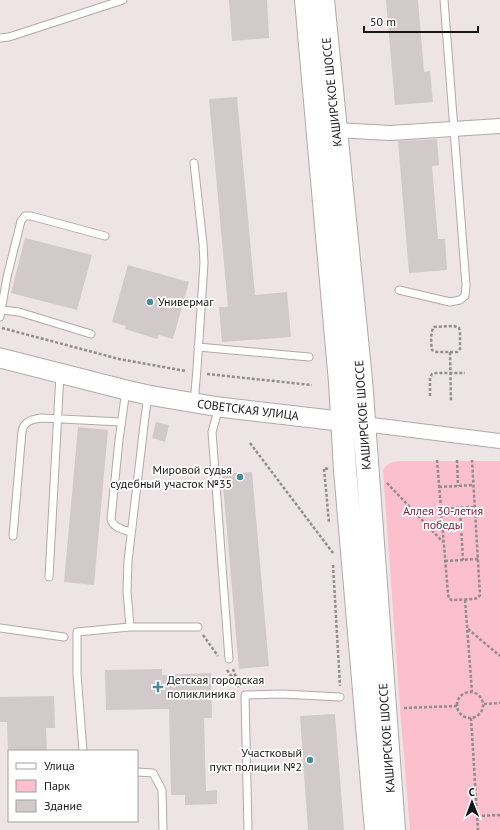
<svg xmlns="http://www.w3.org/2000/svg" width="500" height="830" viewBox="0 0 500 830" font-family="'PT Sans',sans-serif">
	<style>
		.green { fill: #fbbfcd }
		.building { fill: #d2c9ca }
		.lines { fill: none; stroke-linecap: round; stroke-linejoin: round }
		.service-casing { stroke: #b1a8aa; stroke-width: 9 }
		.minor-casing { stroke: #b1a8aa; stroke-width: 16 }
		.secondary-casing { stroke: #b1a8aa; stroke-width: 21 }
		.primary-casing { stroke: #b1a8aa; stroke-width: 24 }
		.path { stroke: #938c8e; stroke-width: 2.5; stroke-dasharray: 3 2; stroke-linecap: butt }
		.service { stroke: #fff; stroke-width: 7 }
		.minor { stroke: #fff; stroke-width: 14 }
		.secondary { stroke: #fff; stroke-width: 19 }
		.primary { stroke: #fff; stroke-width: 22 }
		.poi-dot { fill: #478a99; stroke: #fff; stroke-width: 1.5 }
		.labels { text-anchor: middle; stroke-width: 3.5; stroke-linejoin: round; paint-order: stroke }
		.street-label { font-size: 12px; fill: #181515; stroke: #fff }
		.poi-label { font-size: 12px; fill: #181515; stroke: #fff; text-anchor: start }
		.park-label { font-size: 12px; fill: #751e3d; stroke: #fff }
	</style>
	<rect width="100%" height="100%" fill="#eee4e6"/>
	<path class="green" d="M398,461H500V830H410L400,709L383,470C386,464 391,462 398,461Z"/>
	<path class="building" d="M229,0H267L269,38L232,41Z
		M386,0H418L424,72L430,71L433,102L395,105Z
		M237,97L255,295L287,292L291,337L222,342L219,307H228L209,99Z
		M437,139L439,165L432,166L438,239H445L447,270L409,273L398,141Z
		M25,238L92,255L77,310L11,293Z
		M128,265L189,282L173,339L159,335L157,339L125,329L126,326L112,322Z
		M156,422L169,425L165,442L152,438Z
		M78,427L108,430L94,585L64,582Z
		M252,472L269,666L239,669L222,474Z
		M162,669V675L211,673L212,718H204L206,791L217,790V804L185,805V795H171L169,709L106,710L105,670Z
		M54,696L55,728H46L47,751H8L7,722H0V697Z
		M335,714L344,830H308L300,716Z"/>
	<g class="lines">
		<defs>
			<path id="service" d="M0,38L9,37L123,0
				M399,290L450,302L460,300L465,296L466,285L444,0
				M2,310L19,312L91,334
				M0,317L7,277L21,221L25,216H31L105,236
				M198,347L309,357
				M126,390L119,440L111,519C113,528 123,529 130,532
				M148,395L145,417L128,561L127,591L130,627H198
				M194,403L197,369L204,263L203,244L194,163
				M219,407L212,432L229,659
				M13,536L22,431C24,421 33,419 42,418L121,422
				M49,577L60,374
				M0,628L64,637
				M83,751L77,674V632L130,627
				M137,772L153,773L162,790L163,830
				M248,830L245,695L282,694L340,697"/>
			<path id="minor" d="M336,130L390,133L500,126
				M364,424L500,441"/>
			<path id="secondary" d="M0,358L126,390L148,395L219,407L356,423"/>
			<path id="primary" d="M306,0L340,382L345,470L376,830
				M323,0L361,380L394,830"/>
		</defs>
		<use href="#service" class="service-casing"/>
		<use href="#minor" class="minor-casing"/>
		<use href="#secondary" class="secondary-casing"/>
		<use href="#primary" class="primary-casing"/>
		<path class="path" d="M2,328L119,359L186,371
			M450,352H457L460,349V332L459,328L454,326L434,327C430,332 431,343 432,350L437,352H450L451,402
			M207,374L312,385
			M430,396V378L432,374L436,373H465
			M250,443L333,553
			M437,460L448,594L449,599L452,600L473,599L478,598L480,595L472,460
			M457,460L458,486
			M328,469L324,468L329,523
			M387,483L443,542
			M439,487L474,485
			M460,508L463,560
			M441,509L475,507
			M445,561L478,559
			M333,565L340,686
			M465,600L472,692
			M468,629L500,656
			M203,635L218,656
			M233,669L239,685
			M227,670L239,687
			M457 705a13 13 0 1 1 26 0a13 13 0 1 1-26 0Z
			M484,704L500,703
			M404,708L457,706
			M471,718L478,830
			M477,816L500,815"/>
		<use href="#service" class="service"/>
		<use href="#minor" class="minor"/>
		<use href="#secondary" class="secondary"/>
		<use href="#primary" class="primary"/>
	</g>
	<g class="poi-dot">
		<circle cx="150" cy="302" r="4"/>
		<circle cx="240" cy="477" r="4"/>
		<path d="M156 681h4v4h4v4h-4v4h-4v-4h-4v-4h4z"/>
		<circle cx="310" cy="760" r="4"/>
	</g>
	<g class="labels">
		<g class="street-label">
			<text transform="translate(332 92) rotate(-96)" y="4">КАШИРСКОЕ ШОССЕ</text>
			<text transform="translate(248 410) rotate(7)" y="4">СОВЕТСКАЯ УЛИЦА</text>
			<text transform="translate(363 415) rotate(-94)" y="4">КАШИРСКОЕ ШОССЕ</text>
			<text transform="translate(387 738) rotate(-94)" y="4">КАШИРСКОЕ ШОССЕ</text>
		</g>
		<g class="poi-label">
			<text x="158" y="306">Универмаг</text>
			<text x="232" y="474" text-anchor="end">Мировой судья<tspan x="232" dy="14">судебный участок №35</tspan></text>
			<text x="167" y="684">Детская городская<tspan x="167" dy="14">поликлиника</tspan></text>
			<text x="302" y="757" text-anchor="end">Участковый<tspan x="302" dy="14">пукт полиции №2</tspan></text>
		</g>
		<g class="park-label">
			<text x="443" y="515">Аллея 30-летия<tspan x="443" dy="14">победы</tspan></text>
		</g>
	</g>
	<rect x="8" y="750" width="130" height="72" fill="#ffffff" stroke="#a3a1a1"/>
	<rect x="16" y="763" width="20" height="6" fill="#ffffff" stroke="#a3a1a1"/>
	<text x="44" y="770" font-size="12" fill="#181515">Улица</text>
	<rect x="16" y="780" width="20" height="12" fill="#fbbfcd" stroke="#a3a1a1"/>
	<text x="44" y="790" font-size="12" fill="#181515">Парк</text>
	<rect x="16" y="800" width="20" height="12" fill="#d2c9ca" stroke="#a3a1a1"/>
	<text x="44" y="810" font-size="12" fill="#181515">Здание</text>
	<g transform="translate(472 802) rotate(359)" stroke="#ffffff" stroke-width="3" paint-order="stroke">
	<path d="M0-3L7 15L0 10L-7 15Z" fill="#181515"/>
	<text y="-6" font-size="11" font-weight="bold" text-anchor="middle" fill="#181515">С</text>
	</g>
	<path d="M364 26v6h114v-6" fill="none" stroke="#181515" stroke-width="2"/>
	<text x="370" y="26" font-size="12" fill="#181515" stroke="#ffffff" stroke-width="3" paint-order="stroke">50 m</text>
</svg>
